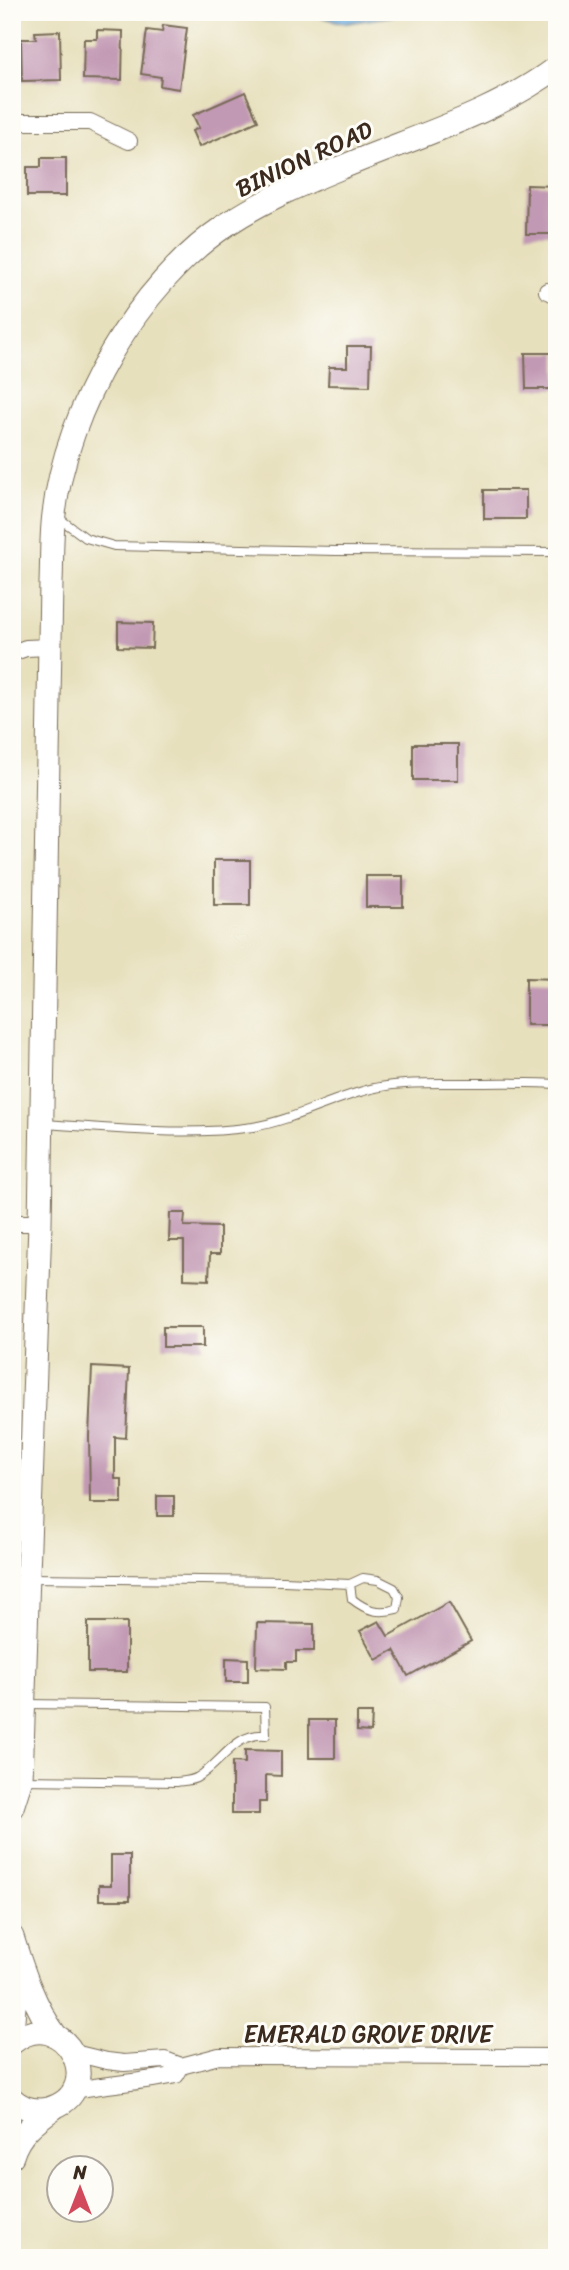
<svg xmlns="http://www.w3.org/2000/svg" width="569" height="2270" viewBox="0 0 569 2270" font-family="Sriracha,sans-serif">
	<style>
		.water { fill: #6fb1e4; stroke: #556e81; stroke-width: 2 }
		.building { fill: #c299b4 }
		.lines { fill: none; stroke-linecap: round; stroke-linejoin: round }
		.service-casing { stroke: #776a56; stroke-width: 10 }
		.minor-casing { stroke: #776a56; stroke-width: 18 }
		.secondary-casing { stroke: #776a56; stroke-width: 25 }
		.service { stroke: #fff; stroke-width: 8 }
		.minor { stroke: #fff; stroke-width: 16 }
		.secondary { stroke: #fff; stroke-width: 23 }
		.labels { text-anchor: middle; stroke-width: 6; stroke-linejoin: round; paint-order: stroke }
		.street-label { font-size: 24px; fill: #3b2a1e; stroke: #fdfcf7 }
	</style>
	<rect width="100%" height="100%" fill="#fdfcf7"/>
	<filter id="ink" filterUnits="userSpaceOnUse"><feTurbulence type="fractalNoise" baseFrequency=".0143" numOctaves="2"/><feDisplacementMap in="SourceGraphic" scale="14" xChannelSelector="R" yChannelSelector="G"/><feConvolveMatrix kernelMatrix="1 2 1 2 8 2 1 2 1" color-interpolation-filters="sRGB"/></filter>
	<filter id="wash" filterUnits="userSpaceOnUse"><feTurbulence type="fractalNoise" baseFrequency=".00686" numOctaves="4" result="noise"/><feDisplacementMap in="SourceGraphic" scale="28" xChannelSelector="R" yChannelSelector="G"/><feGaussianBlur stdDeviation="1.57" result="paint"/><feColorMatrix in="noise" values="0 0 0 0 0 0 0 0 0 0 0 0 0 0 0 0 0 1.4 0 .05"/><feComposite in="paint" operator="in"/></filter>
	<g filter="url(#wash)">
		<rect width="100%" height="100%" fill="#e7e0bd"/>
		<path class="water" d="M300,12H418L346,23Z"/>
		<g id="blocks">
			<path class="building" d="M163,25L187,28L179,89L160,86L161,77L141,74L147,30L162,32Z
				M97,30L123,31L122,80L83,79L84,39H97Z
				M60,31L61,80L22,81L21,39H36L35,32Z
				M245,92L258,121L199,147L192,131L199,128L193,115Z
				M41,158H66V196H27V167H41Z
				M527,185L557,186V234H526Z
				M347,346H371L370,386L328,385L329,367H347Z
				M525,353H557V389H526Z
				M484,490H526V519H484Z
				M118,622L153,623L152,648L118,647Z
				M413,744H458V780H413Z
				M214,860H250V905H214Z
				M366,876H403V907H366Z
				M526,978L557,979V1025H526Z
				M170,1213H185L184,1226L220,1227V1254H210L209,1280L184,1279V1241H169Z
				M163,1327H203V1347H163Z
				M92,1367L129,1369L126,1438L115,1437V1479H122V1503H90L89,1436Z
				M157,1496H174V1516H157Z
				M449,1602L471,1641L408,1676L394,1650L376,1660L360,1631L379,1621L388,1636Z
				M88,1622H127V1672H88Z
				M257,1623L314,1624V1651H296V1662H286V1669L256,1668Z
				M226,1658L248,1659V1682H226Z
				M357,1713H372L371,1732L357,1731Z
				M309,1720H335V1758H309Z
				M245,1750L281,1751V1776L266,1775V1802H259V1814H232V1762L245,1763Z
				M111,1855H130V1900H99V1885H111Z"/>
		</g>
	</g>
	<g filter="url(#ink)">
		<use href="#blocks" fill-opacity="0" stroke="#776a56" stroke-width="2"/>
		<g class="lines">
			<defs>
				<path id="service" d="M56,516L86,538L114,546L336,551L557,552
					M44,1124C114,1128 183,1137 253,1127C295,1120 333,1097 375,1088C402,1082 433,1083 460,1083C492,1083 525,1082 557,1084
					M31,1578L284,1581L350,1584L352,1599C367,1611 379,1614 397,1609L399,1597L394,1588L378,1580L363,1578L350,1584
					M22,1780L177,1782C183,1781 192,1781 198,1777C222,1763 235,1732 266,1735L265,1707L26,1704"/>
				<path id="minor" d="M12,122H90L129,141
					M547,291L557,295
					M12,653L26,648L50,647
					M12,1223H40
					M74,2053L107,2061L124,2063L165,2060L181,2066L219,2056L557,2057
					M74,2090C108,2084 142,2082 176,2075L181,2066"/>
				<path id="secondary" d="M12,1807L21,1779L40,1223L51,583C52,560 51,537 54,514C66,409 138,284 226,225C262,201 301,184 340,168C413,137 493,115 557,67
					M12,1937C23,1972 34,2006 56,2036
					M12,1994L14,2007L12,2033
					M12,2043C63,2000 111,2092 48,2109C35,2112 22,2108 12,2099
					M12,2156C19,2132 37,2120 55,2107"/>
			</defs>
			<use href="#service" class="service-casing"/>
			<use href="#minor" class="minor-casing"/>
			<use href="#secondary" class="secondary-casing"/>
			<use href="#service" class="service"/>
			<use href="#minor" class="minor"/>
			<use href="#secondary" class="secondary"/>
		</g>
	</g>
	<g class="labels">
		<g class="street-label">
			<text transform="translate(304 159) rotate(-25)" y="8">BINION ROAD</text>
			<text x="368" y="2042">EMERALD GROVE DRIVE</text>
		</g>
	</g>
	<rect width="569" height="2270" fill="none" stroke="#fdfcf7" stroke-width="42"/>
	<g transform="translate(80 2189)"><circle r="33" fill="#fdfcf7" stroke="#afa8a0" stroke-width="2"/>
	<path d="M0-5L12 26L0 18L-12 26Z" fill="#d1495b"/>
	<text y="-10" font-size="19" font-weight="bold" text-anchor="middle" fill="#3b2a1e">N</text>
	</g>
</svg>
